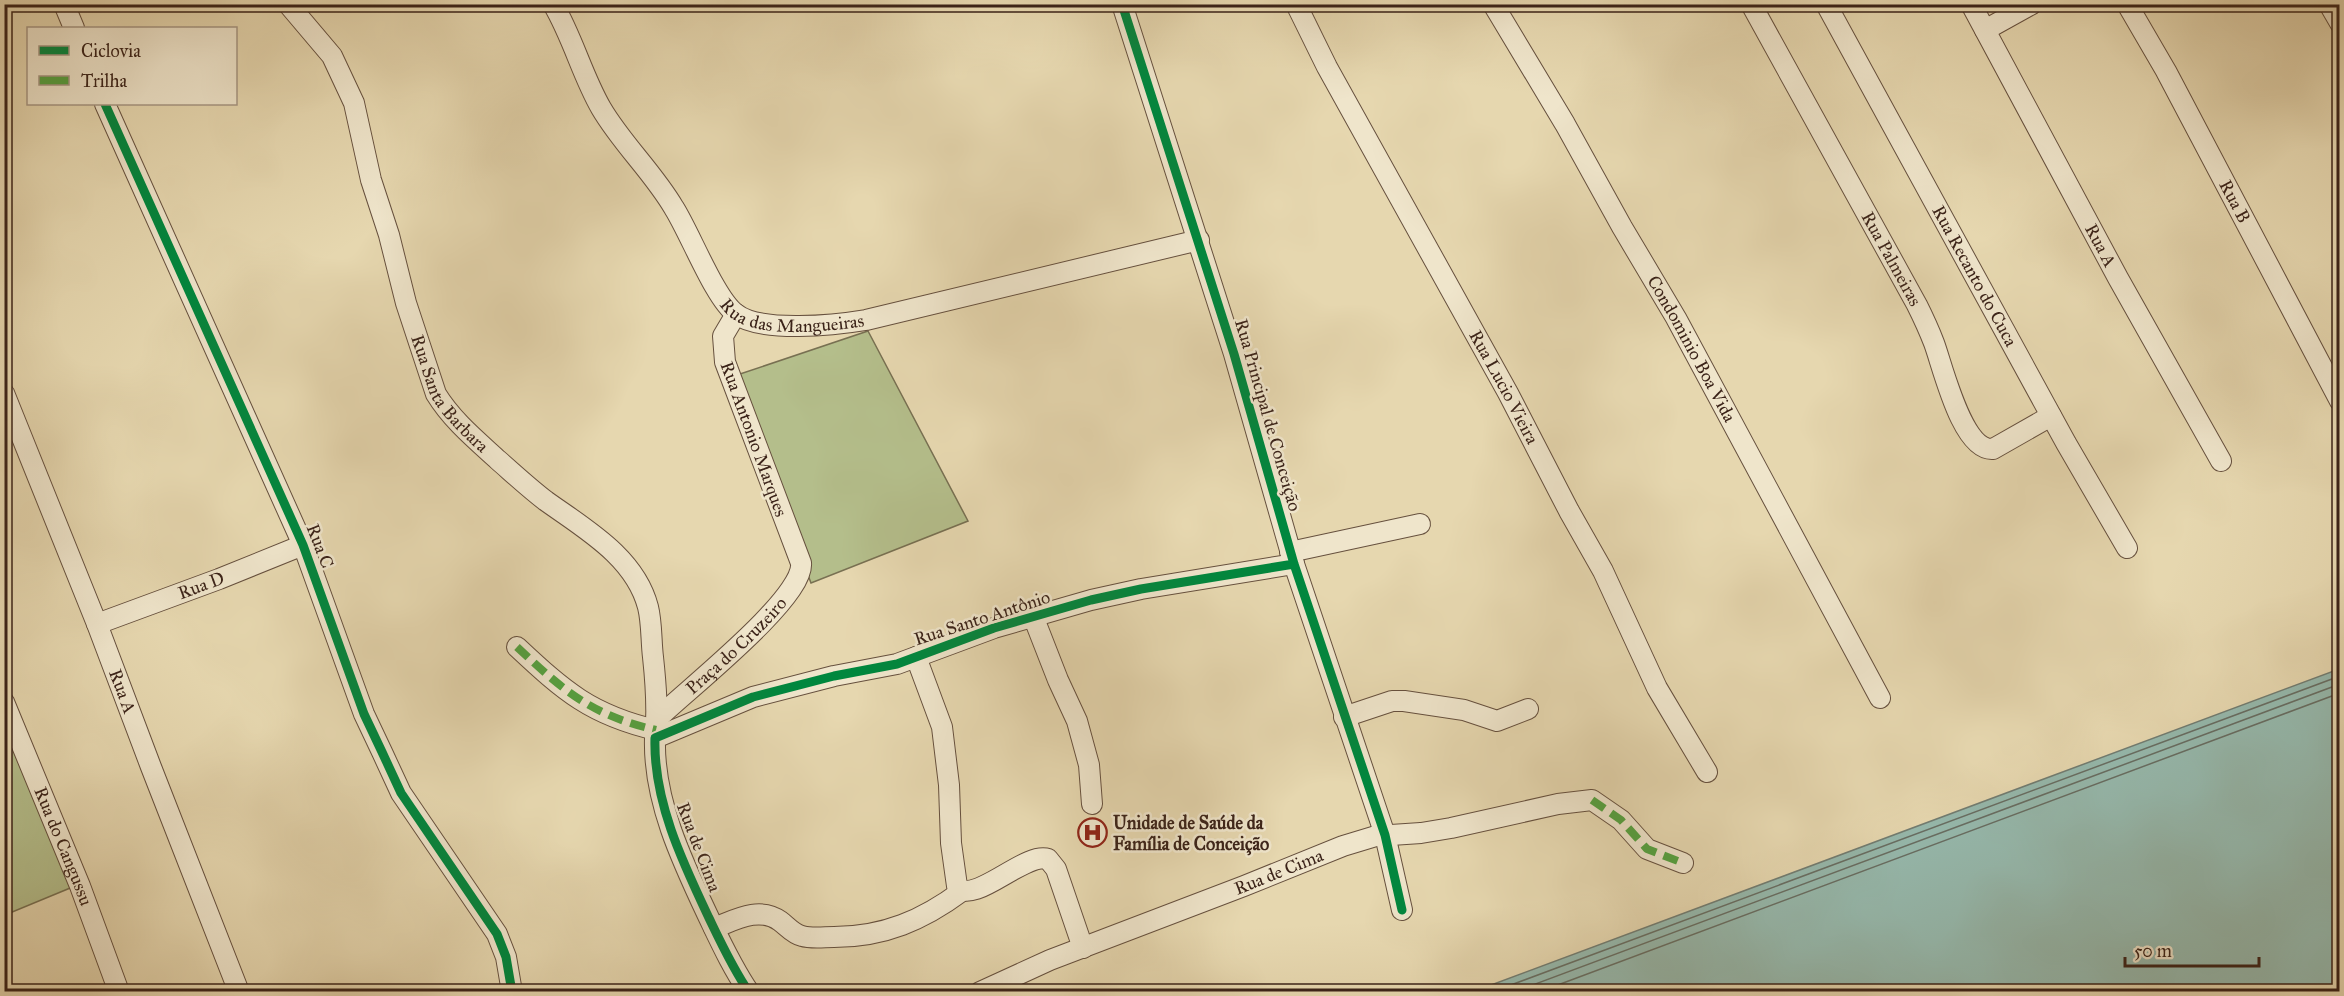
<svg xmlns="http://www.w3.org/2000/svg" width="2344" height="996" viewBox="0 0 2344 996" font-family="'IM FELL Great Primer',serif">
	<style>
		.green { fill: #b4be8b; stroke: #787052; stroke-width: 1.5 }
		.water { fill: #96b9ad; stroke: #727d72; stroke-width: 1.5 }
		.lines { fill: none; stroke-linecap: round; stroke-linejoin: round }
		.shore { stroke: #686e63; stroke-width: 1.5 }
		.minor-casing { stroke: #66503e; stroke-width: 22 }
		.minor { stroke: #efe5cb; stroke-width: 20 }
		.quiet { stroke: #54a240; stroke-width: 8; stroke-dasharray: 15 8; stroke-linecap: butt }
		.cycleway-casing { stroke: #efe5cb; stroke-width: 13 }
		.cycleway { stroke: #00873e; stroke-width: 9 }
		.labels { text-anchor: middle; stroke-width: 5; stroke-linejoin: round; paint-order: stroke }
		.street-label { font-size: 18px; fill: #3b2319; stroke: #efe5cb }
		.poi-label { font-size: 18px; font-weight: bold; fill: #3b2319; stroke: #efe5cb; text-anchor: start }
	</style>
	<rect width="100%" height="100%" fill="#e6d7af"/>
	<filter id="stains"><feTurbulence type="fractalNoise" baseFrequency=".00333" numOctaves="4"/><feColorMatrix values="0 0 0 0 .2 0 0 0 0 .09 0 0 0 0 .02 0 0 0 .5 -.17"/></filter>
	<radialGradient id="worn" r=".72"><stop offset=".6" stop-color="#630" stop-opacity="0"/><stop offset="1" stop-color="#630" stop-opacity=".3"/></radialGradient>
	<path class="green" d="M868,331L968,521L811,583L734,376Z
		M4,707L75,886L5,915H4Z"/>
	<path class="water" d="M2339,669V991H1475Z"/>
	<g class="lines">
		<path class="shore" d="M1492,992L2340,676
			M1514,992L2340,684
			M1539,992L2340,693"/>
		<defs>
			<g id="minor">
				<path d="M64,4L74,28"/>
				<path id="s1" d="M288,4L332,56L354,103L371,180L389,235L406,303L436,394C452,420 475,439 498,460C514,474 529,488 546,501C585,529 635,557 648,607C652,623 651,641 653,657C656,685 658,710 655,738"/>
				<path id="s2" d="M553,4C573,38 582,75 601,108C622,144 653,172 674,208C690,233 715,299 736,314C761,333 836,325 866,320L1199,240"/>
				<path d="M1122,4L1234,354L1294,564L1385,835L1402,910"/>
				<path id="s3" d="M1296,4L1327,67L1508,393L1569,511L1603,571L1657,688L1707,772"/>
				<path id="s4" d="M1493,4L1565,124L1622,227L1676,318L1880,698"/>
				<path id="s5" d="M1751,4L1917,305C1923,317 1929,330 1934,343C1943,367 1962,451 1993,449L2051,416"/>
				<path id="s6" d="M1826,4L2066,443L2127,548"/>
				<path id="s7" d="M1971,4L2118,278L2221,461"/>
				<path id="s8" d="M2127,4L2166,71L2340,401"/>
				<path d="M2329,4L2340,23"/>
				<path d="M1985,30L2032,4"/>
				<path d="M105,104L303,545L364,714L382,752L401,793L497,934L506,957L512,992"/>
				<path id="s9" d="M4,393L97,624L151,767L239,992"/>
				<path d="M1290,552L1420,524"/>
				<path d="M1033,616L1058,680L1077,721L1089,765L1092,804"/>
				<path id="s10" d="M97,624L219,579L303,545"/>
				<path d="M517,647C564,691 591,715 656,730"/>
				<path d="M916,657L942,727L949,785L951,843L957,886C973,907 1025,851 1048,859L1056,869L1083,948"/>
				<path id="s11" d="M4,702L80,886L119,992"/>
				<path d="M1344,717L1392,701H1404L1464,710L1497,721L1528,709"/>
				<path id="s12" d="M657,719C684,692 805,598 801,563L725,362L723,336L736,314"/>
				<path d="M714,928C735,920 759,906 780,921C787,926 793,934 802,936C812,939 824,937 834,937C884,937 923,920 962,891"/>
				<path d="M749,992C733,969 721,943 709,918C683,863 653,801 655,738L753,697L834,676L897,664L994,628L1091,600L1141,589L1294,564"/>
				<path id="s13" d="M980,992L1050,960L1244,886L1343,846L1376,836L1421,833L1451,828L1558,804L1592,800L1621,820L1647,849L1683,863"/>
			</g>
		</defs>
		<use href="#minor" class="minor-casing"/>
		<use href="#minor" class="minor"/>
		<path class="quiet" d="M517,647C564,691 591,715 656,730
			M1592,800L1621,820L1647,849L1683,863"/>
		<defs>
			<path id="cycleway" d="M1122,4L1234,354L1294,564L1385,835L1402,910
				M105,104L303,545L364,714L382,752L401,793L497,934L506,957L512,992
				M749,992C733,969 721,943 709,918C683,863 653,801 655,738L753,697L834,676L897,664L994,628L1091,600L1141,589L1294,564"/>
		</defs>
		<use href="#cycleway" class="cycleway-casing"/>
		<use href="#cycleway" class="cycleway"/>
	</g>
	<defs>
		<symbol id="hospital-ring" viewBox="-11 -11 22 22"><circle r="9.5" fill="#efe5cb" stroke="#8f2418" stroke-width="1.5"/><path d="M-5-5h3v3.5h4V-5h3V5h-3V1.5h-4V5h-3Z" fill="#8f2418"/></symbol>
	</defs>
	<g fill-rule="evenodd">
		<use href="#hospital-ring" x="1076" y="816" width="33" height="33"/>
	</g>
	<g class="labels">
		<g class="street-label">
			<text dy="6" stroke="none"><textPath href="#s8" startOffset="225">Rua B</textPath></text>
			<text dy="6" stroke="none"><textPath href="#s7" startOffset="274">Rua A</textPath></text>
			<text dy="6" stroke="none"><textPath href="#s5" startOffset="291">Rua Palmeiras</textPath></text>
			<text dy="6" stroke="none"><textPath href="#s6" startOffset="310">Rua Recanto do Cuca</textPath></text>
			<text dy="6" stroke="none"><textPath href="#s2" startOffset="418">Rua das Mangueiras</textPath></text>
			<text dy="6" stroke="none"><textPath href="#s4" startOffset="398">Condominio Boa Vida</textPath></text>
			<text dy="6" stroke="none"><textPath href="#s3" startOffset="436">Rua Lucio Vieira</textPath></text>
			<text dy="6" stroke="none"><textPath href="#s1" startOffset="429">Rua Santa Barbara</textPath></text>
			<text transform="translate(1268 415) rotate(74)" y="6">Rua Principal de Conceição</text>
			<text transform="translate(754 439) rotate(70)" y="6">Rua Antonio Marques</text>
			<text transform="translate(320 546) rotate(69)" y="6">Rua C</text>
			<text dy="6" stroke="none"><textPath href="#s10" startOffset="111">Rua D</textPath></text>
			<text transform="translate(982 618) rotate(-18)" y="6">Rua Santo Antônio</text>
			<text dy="6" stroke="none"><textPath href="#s12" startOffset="108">Praça do Cruzeiro</textPath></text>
			<text dy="6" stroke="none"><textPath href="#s9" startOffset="321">Rua A</textPath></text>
			<text dy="6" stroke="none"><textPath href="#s11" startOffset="156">Rua do Cangussu</textPath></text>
			<text transform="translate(699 847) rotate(69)" y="6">Rua de Cima</text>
			<text dy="6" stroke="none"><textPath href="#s13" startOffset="322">Rua de Cima</textPath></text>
		</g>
		<g class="poi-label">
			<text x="1113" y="829">Unidade de Saúde da<tspan x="1113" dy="21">Família de Conceição</tspan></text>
		</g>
	</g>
	<rect width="2344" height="996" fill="none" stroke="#e6d7af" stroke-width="24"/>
	<rect x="6" y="6" width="2332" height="984" fill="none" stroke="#3b2319" stroke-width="3"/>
	<rect x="12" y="12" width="2320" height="972" fill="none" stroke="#3b2319" stroke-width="1.5"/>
	<rect x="27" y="27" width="210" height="78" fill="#efe5cb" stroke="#a79784" stroke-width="1.5"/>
	<rect x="39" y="46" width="30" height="9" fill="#00873e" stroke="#a79784" stroke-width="1.5"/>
	<text x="81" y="57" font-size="18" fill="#3b2319">Ciclovia</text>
	<rect x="39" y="76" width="30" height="9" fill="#54a240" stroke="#a79784" stroke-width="1.5"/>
	<text x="81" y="87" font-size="18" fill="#3b2319">Trilha</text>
	<path d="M2125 957v9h134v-9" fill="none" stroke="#3b2319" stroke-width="3"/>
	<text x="2134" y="957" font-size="18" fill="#3b2319" stroke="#efe5cb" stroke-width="4.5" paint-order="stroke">50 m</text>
	<rect width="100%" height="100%" filter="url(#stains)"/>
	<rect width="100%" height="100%" fill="url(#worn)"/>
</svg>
